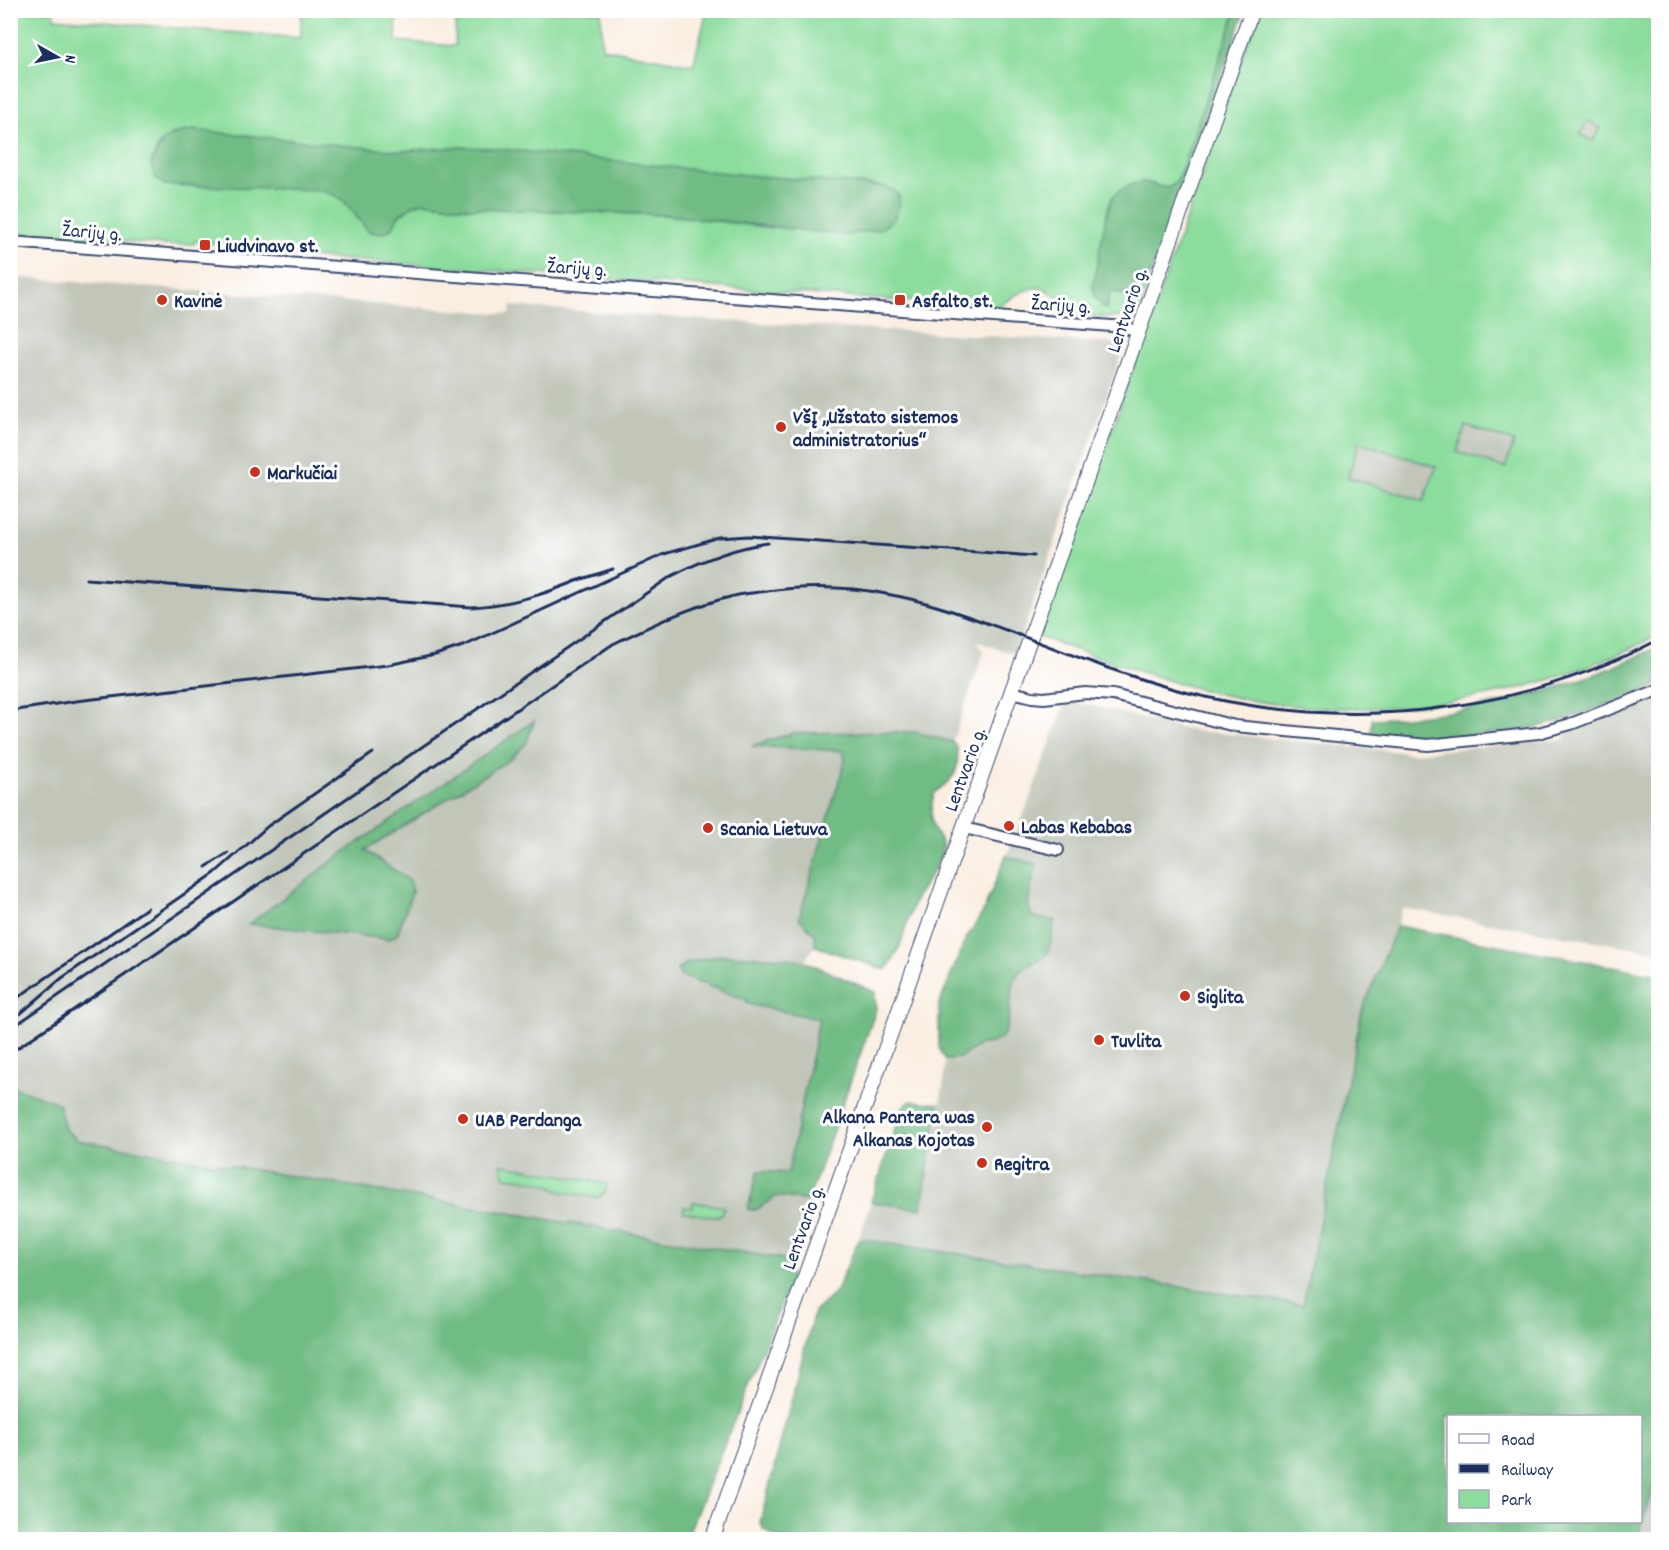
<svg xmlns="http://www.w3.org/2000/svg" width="1669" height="1550" viewBox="0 0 1669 1550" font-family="Dekko,sans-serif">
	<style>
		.industrial { fill: #c1c6b9; fill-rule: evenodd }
		.green { fill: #8cdd9d; stroke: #54867e; stroke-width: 1.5; fill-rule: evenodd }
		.forest { fill: #71bc84; stroke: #467671; stroke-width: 1.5; fill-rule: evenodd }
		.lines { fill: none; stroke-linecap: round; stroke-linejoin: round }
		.minor-casing { stroke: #3c4c72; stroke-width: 14 }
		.major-casing { stroke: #3c4c72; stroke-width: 16 }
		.highway-casing { stroke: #3c4c72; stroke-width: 18 }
		.minor { stroke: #fff; stroke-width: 10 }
		.major { stroke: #fff; stroke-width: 14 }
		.highway { stroke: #fff; stroke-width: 15 }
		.rail { stroke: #1b2f5e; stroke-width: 3 }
		.poi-dot { fill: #c8321e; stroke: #fff; stroke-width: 2 }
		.labels { text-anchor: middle; stroke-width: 6; stroke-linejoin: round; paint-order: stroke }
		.street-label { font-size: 20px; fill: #1b2f5e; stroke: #fff }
		.poi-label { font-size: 20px; font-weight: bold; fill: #1b2f5e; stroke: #fff; text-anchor: start }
	</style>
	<rect width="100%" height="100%" fill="#fff"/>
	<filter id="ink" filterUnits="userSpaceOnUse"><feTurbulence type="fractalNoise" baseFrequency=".0167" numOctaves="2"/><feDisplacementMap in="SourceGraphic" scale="12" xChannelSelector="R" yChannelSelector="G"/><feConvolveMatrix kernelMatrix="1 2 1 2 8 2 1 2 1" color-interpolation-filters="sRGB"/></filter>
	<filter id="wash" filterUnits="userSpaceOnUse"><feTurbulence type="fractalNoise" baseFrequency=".008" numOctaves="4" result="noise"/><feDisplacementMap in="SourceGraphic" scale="24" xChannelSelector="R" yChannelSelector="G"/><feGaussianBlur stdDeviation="1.35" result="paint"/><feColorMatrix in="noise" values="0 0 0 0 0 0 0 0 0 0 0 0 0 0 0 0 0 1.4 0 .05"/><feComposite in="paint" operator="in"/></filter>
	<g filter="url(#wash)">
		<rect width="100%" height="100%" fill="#faeee1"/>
		<path class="industrial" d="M1588,121L1601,128L1593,141L1580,134Z
			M11,277L494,313L510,314L511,306L706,320L1125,344L1015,654L976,641L984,652L952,742L916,732L792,733L754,746L843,751L845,760L815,935V946L804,961L788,958L680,976L747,1000V1004L819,1019L788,1173L757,1210L777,1196L808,1201L789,1260L77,1140L65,1129L58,1103L11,1086ZM533,722L526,744L509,760L364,850L390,866L358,937L250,923L346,851Z
			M1466,426L1514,442L1505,469L1456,452Z
			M1359,442L1436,467L1424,502L1347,477Z
			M1658,684V952L1402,908L1397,926L1362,1011L1303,1305L859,1239L871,1202L921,1209L943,1087L945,1060L955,1061L962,1058L976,1047L992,1043L1006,1030L1013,987L1016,977L1022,969L1041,960L1047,953L1054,920L1036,917L1031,915L1028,903L1036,864L1006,856L1020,825L1065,703L1078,702L1188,730L1412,753L1566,739L1557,721L1633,695Z
			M1658,1472V1539H1637Z"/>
		<path class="green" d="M10,11H54V18L301,38V11H397L396,41L455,46L456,11H601L602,48L693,65L707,11H1236L1178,180C1167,195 1156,184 1142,182L1093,286L1108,304L1109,292H1135L1147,284C1145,291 1144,302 1140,307C1128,325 1088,315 1070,313C1044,277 1030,284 997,308L255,253V249L195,241L194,244L166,245L11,232ZM174,133L400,151L458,147L745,175L882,186L771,228L668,215L469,208L423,202L412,206L398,216L393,227L359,221L350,206L333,193L151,164L159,144Z
			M1259,11H1658V635C1542,695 1414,718 1284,705C1200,696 1118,664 1039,637ZM1588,121L1601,128L1593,141L1580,134ZM1466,426L1514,442L1505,468L1457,452ZM1359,442L1436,467L1424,501L1348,477Z
			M501,1164L607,1184L605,1193L597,1198L558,1191C550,1181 518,1179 505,1177Z
			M693,1202L724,1207L721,1215L715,1217L683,1212L684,1207L692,1208Z"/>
		<path class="forest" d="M1236,11H1245L1147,284L1125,296L1115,292H1110L1106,309L1104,308L1095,298L1093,286C1096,272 1106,206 1112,198C1120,188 1136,180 1149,183C1161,186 1169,193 1178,180Z
			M193,130L400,151L458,147L493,148L745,175L882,186L895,191L899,197V207L894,219L881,229L846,235L668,215L469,208L423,202L412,206L398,216L393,228L383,233L369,232C351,212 348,196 318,190L165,185L156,179L151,164C161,139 166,134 193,130Z
			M1658,647V684C1632,696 1604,705 1576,715C1562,720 1547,726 1532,728C1479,738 1425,738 1371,735L1372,719C1471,715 1569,691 1658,647Z
			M534,721L526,744L509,760L365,850L410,881L412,893L397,935L389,939L249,924L346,851Z
			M916,732L952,742L957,747C960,772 954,779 934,793C932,805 928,817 934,829C937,837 944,841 942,850C938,869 924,882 916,899C904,924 905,948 885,970L815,946V935L799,918L845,760L843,751L752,746L792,733Z
			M1006,856L1037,864C1034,876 1022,910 1034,917C1040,919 1048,919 1054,920C1053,930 1052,943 1048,952C1041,965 1023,963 1016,977C1008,993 1013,1027 1000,1039C994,1044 985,1043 978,1046C964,1053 964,1061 945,1060L939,1047V1005L965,940L982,914Z
			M1397,926L1658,975V1472L1637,1539L781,1540L764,1530L760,1523L814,1312L835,1293L859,1239L1303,1305L1362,1011ZM1448,1416H1640V1522H1448Z
			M721,955L788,958L804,961L875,992L876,1010L808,1201L777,1196L756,1210L748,1209L758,1171L788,1173L819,1019L747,1004V1000L680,976L677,969L687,963Z
			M11,1086L58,1103L65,1129L77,1140L789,1260L791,1280L686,1539H11Z
			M912,1101L939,1104L921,1209L871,1202L902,1108L907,1103Z"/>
	</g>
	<g filter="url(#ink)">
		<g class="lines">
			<defs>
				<path id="minor" d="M10,242L1112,326L1139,331
					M1012,692L1032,697L1044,698L1085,693L1113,695L1235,726L1428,745L1538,733L1571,724L1658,690
					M964,828L1058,850"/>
				<path id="major" d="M712,1540L1252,10"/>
				<path id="highway" d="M713,1537L718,1540"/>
			</defs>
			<use href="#minor" class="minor-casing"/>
			<use href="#major" class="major-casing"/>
			<use href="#highway" class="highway-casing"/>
			<use href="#minor" class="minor"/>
			<use href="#major" class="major"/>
			<use href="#highway" class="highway"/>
			<path class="rail" d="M86,579L471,607C511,605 545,594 582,579
				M573,582L613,569
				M10,711L76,701L388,665L435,655L466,645L664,554L720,538L749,536L1034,556
				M206,867L228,853
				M17,998L147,908
				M20,1014L62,978L215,873L268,826L373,753
				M10,1029L670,577C702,560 733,548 768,543
				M10,1053L613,644C652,625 691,606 734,596C745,593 756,593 767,591C806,586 846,586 886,594C928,601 967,616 1006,630C1064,652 1122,675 1181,691C1342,733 1511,716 1658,640"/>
		</g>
	</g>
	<g class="poi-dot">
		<rect x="199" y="239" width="12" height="12" rx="3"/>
		<circle cx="162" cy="300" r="6"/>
		<rect x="894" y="294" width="12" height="12" rx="3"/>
		<circle cx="781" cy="427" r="6"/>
		<circle cx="255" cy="472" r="6"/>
		<circle cx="1009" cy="826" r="6"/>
		<circle cx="708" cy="828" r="6"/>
		<circle cx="1185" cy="996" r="6"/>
		<circle cx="1099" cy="1040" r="6"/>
		<circle cx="463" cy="1119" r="6"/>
		<circle cx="987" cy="1127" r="6"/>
		<circle cx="982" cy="1163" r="6"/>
	</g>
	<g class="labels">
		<g class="street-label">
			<text transform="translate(92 231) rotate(5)" y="7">Žarijų g.</text>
			<text transform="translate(577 267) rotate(4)" y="7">Žarijų g.</text>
			<text transform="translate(1061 304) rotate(4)" y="7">Žarijų g.</text>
			<text transform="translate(1126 310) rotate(-71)" y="7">Lentvario g.</text>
			<text transform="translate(964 769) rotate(-70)" y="7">Lentvario g.</text>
			<text transform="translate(802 1227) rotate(-70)" y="7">Lentvario g.</text>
		</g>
		<g class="poi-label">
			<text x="217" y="252">Liudvinavo st.</text>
			<text x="174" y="307">Kavinė</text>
			<text x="912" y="307">Asfalto st.</text>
			<text x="793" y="423">VšĮ „Užstato sistemos<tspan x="793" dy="23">administratorius“</tspan></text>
			<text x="267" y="479">Markučiai</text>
			<text x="1021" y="833">Labas Kebabas</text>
			<text x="720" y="835">Scania Lietuva</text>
			<text x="1197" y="1003">Siglita</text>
			<text x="1111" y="1047">Tuvlita</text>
			<text x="975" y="1123" text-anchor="end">Alkana Pantera was<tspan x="975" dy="23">Alkanas Kojotas</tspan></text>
			<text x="475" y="1126">UAB Perdanga</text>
			<text x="994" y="1170">Regitra</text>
		</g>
	</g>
	<rect width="1669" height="1550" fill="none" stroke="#fff" stroke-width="36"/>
	<rect x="1447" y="1415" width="195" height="108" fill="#ffffff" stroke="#a4acbf" stroke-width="1.5"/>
	<rect x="1459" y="1434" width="30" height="9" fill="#ffffff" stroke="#a4acbf" stroke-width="1.5"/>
	<text x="1501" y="1445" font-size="18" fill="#1b2f5e">Road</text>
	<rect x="1459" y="1464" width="30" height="9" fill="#1b2f5e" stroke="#a4acbf" stroke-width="1.5"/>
	<text x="1501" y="1475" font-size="18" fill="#1b2f5e">Railway</text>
	<rect x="1459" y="1490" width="30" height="18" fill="#8cdd9d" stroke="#a4acbf" stroke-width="1.5"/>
	<text x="1501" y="1505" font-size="18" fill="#1b2f5e">Park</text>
	<g transform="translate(57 57) rotate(99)" stroke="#ffffff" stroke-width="4.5" paint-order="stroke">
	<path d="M0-4.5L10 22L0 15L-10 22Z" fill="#1b2f5e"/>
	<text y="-9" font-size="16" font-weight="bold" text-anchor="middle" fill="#1b2f5e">N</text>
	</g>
</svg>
